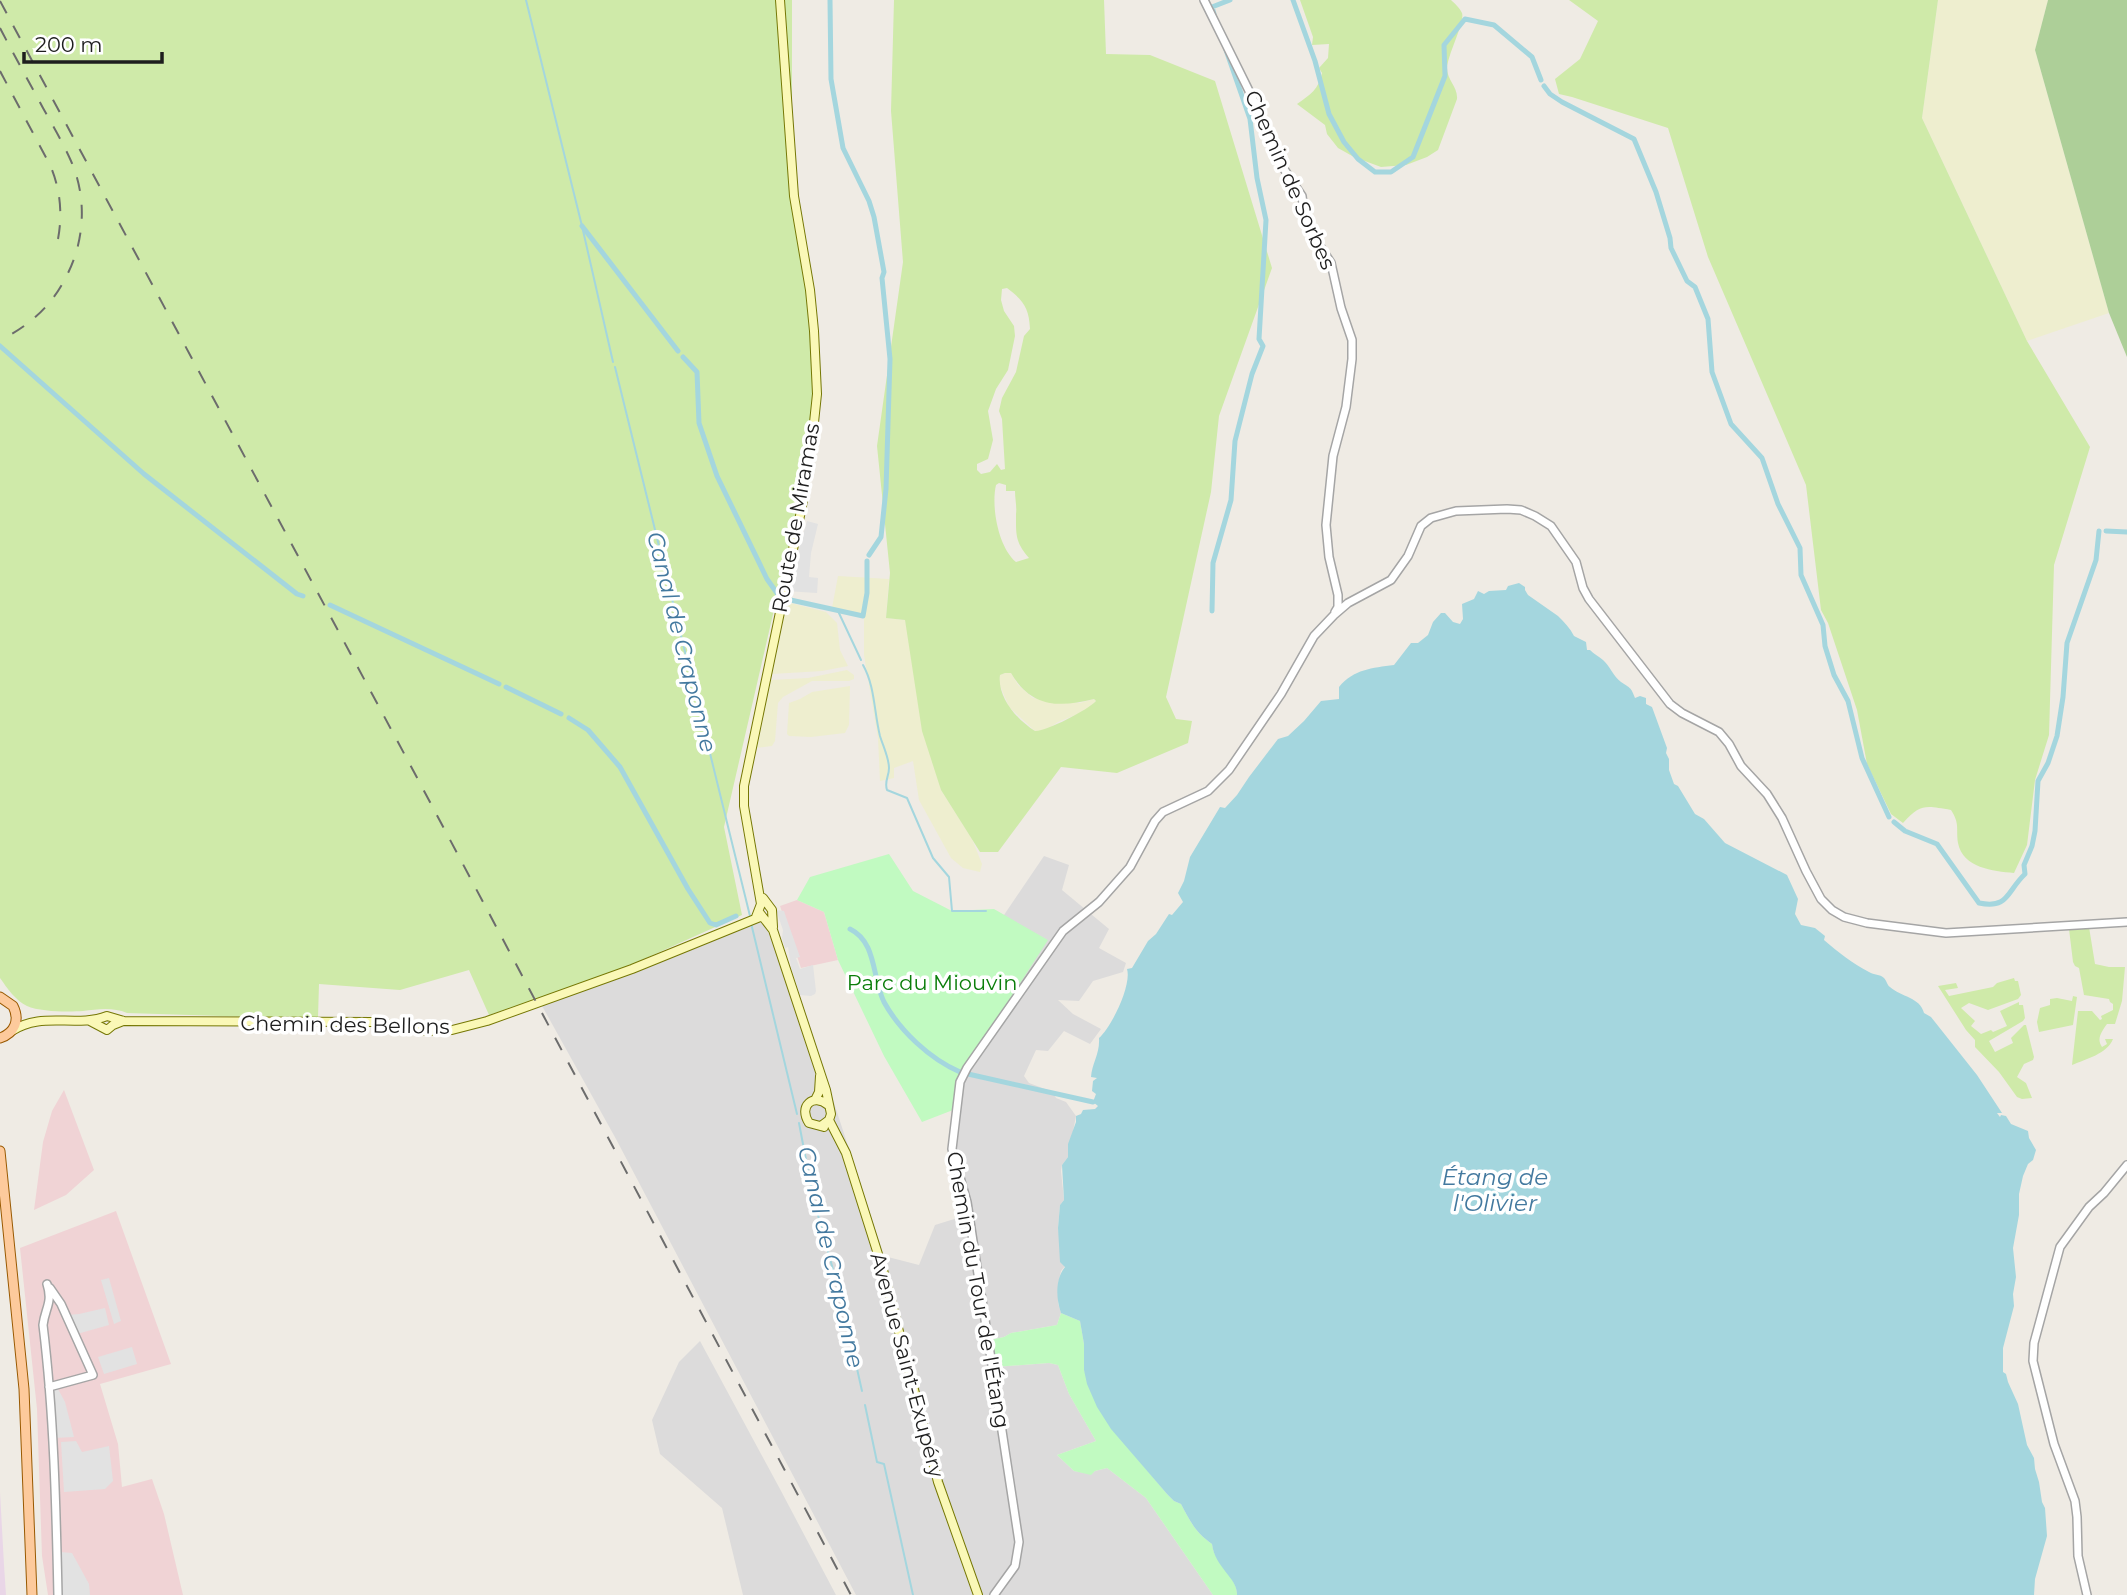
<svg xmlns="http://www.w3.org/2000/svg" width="2127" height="1595" viewBox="0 0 2127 1595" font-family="Montserrat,sans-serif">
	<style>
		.residential { fill: #dcdbdb }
		.commercial { fill: #f0d3d5 }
		.industrial { fill: #e9d6e7 }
		.farmland { fill: #eeeecf }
		.grass { fill: #cfeaa9; fill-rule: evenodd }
		.forest { fill: #adcf98 }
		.park { fill: #c1fac1 }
		.parking { fill: #e2e2e2 }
		.water { fill: #a4d6de }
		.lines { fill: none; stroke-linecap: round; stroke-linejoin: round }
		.stream { stroke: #a4d6de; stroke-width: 2 }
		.canal { stroke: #a4d6de; stroke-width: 5 }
		.tertiary-casing { stroke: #a5a5a5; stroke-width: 10 }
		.secondary-casing { stroke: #757704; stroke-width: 10 }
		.primary-casing { stroke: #995900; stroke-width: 11 }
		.tertiary { stroke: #fff; stroke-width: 7 }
		.secondary { stroke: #faf8b7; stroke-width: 8 }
		.primary { stroke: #fdca9c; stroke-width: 9 }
		.rail { stroke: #6c6c6c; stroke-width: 2; stroke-dasharray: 14 14; stroke-linecap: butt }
		.labels { text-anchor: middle; stroke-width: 7; stroke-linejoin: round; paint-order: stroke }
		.street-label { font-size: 21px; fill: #1e1e1e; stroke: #fff }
		.park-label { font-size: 21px; fill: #0b7e0a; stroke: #fff }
		.water-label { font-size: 23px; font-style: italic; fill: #43799f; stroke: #fff }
	</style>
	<rect width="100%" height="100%" fill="#efebe4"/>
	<path class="residential" d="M1044,856L1069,865L1062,890L1109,929L1099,948L1126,963L1123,972L1093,981L1079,1001L1058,1000L1073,1014L1101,1029L1090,1044L1064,1031L1048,1051L1036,1050L1024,1076L1029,1083L1053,1092L1056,1098L1066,1102L1076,1116L1068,1157L1062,1165L1061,1171L1064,1200L1060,1205L1058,1228L1065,1266L1061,1271L1058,1284V1303L1061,1313L1057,1325L1011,1333L1004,1337L990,1340L995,1367L1049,1363L1058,1365L1069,1394L1096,1441L1057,1455L1074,1471L1091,1474L1095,1471L1107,1468L1146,1498L1213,1595H856L616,1139L541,1004L762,919L804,1011L884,1256L919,1265L935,1225L964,1216L948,1151L953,1110L1004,915Z
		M700,1341L780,1489L836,1595H743L722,1508L660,1454L652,1420L679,1362Z"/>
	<path class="commercial" d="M797,900L824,912L838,960L801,968L780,906Z
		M64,1090L94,1170L66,1195L34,1210L43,1142L52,1111Z
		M116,1211L171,1364L100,1384L118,1444L122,1487L152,1479L164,1514L183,1595H48L42,1556L37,1409L20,1248Z"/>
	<path class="industrial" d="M0,1492L4,1565L6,1595H0Z"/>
	<path class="farmland" d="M1938,0H2048L2035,50L2109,313L2027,341L1922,118Z
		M838,576L889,579L886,618L905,620L941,790L972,839L982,864L980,872L963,868L951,858L919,800L913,761L894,768V778L880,781L878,738L864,655V616L832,608Z
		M787,602L826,612L837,623L840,650L848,666L822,671L772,674Z
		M847,670L854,675V679L849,681H812L783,697L778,703L775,741L772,746L755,748L771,680L808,678Z
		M1005,673H1011L1018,685L1033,698L1080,703L1094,699L1096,701L1085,711L1058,722L1043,732L1035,731L1009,707L999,683L1000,675Z
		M850,686L849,725L845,733L811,737L789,736L787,734L789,703L800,699L812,692Z"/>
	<path class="grass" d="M0,0H792V122L817,423L724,827L742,915L613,973L489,1015L469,970L400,990L319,984L318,1017H252L127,1013C113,1007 98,1009 83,1011C69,1012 40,1012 27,1006C16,1001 7,988 0,978Z
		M894,0H1104L1106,54L1150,55L1215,81L1272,268L1219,416L1211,492L1166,697L1176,719L1192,721L1188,743L1117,773L1061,767L998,852H980L941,790L922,731L905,620L886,618L890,573L877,446L903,262L891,111ZM1007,288C1024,301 1029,308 1030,329L1024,336L1016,372L1002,398L999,411L1002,419L1005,469L1001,470L997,464L990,472L981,474L977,470V464L988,459L993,440L988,411L996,389L1008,370L1015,336L1014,326L1004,311L1001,300L1002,289ZM999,483L1006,485V491H1015C1015,499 1017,507 1016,514C1016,535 1015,541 1029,558L1016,562C998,547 991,506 996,485ZM1005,673H1011C1031,707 1058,708 1094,699L1096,701C1088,710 1045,732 1035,731C1017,720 997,697 1000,675Z
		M1300,0H1451C1454,3 1460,8 1462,13C1465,22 1448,54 1447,68C1447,80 1458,87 1457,99L1438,150L1427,157L1406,165L1381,167L1354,157L1338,148L1327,134L1325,125L1297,104C1310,95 1319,89 1322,73L1319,68L1328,58L1329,44L1312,45L1313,37Z
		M1569,0H1938L1922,118L2027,341L2090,447L2054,565L2049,735L2035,780L2027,845L2014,873C1993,871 1963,868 1958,843C1956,828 1960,824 1951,810C1926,806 1921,803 1903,823L1891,814L1867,764L1857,710L1828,623L1821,610L1806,485L1708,257L1668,128L1572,97L1559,94L1555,79L1580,59L1598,21Z
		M2089,927L2095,964L2109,967H2125L2122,1001L2115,1024H2107C2102,1031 2096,1039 2102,1047L2107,1044L2105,1039H2113C2107,1054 2086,1059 2072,1065L2078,1011H2092L2100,1020L2102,1019L2101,1016L2113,1010V1004L2110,1002L2109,999L2084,995L2079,968L2075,966L2073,962L2069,929Z
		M2014,978L2015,981H2018L2021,995L2018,999L1988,1010L1969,1003L1961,1008L1975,1021L1971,1026L1981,1034L1991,1030L1993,1032L2007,1026L2000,1011L2019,1002V1005H2023L2025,1018L2023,1021L1989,1041L1995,1052L2013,1043L2011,1038L2024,1025H2026L2034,1057L2033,1060L2024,1064L2017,1077L2026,1083L2032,1098L2022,1099L2017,1097L1999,1072L1975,1047V1040L1966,1030L1938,986L1956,983L1958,988L1945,990L1949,996L1993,987L1997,983Z
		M2073,996L2077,997L2073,1025L2039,1032L2037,1022L2040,1008L2050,1005V999L2057,998L2072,1001Z"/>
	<path class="forest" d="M2048,0H2127V357L2109,313L2035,50Z"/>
	<path class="park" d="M889,854L913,891L952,911L994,909L1048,940L962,1073L953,1110L922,1122L884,1056L838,960L824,912L797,900L810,877Z
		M1061,1313L1080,1321L1084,1344V1370L1109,1425L1167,1494L1174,1501L1181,1504C1190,1521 1195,1532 1212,1544C1214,1564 1238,1577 1237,1595H1213L1146,1498L1107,1468L1095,1471L1091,1475L1074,1471L1057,1455L1096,1441L1069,1394L1058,1365L1049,1363L994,1367L990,1340L1004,1337L1011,1333L1057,1325Z"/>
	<path class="parking" d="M807,521L818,524L811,553L809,577L818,578L817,593L787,591Z
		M776,910L784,911L786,917L800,957L796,958L800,969L813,965L816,991L815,994L811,996L800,995L791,967L788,947L785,948L782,938L783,930Z
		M109,1278L121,1321L114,1324L101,1280Z
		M105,1308L109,1325L77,1334L68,1315L79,1314Z
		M132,1347L137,1364L104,1374L98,1357Z
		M58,1389L65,1402L74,1437L54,1438L51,1394L53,1390Z
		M76,1441L82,1452L109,1446L113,1481L105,1489L64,1492L61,1442Z
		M60,1552L72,1553L89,1584L90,1595H61Z"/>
	<path class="water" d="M1519,583L1525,587V590L1528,595L1558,616C1564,622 1570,628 1574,636L1586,642L1587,650H1590C1594,654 1598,656 1603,660C1609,665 1614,677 1621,682C1630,688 1631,687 1635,698L1640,696L1646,698V704L1652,707L1667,748L1666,753L1669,759V770L1674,784L1678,786L1695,814L1704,819L1725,843L1787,875L1798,899L1795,914L1801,925L1815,928L1825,936L1824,940C1838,952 1853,964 1869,972C1874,975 1880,974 1884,978C1887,981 1887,985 1890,987C1901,997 1920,997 1924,1013L1931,1017L1977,1075L2002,1113H1997L2000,1117L2001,1115L2006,1116L2011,1124L2028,1131L2029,1138L2036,1150L2033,1160L2028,1164L2023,1176L2019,1194V1215L2013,1248L2016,1277L2013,1294L2014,1306L2003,1348V1372L2006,1374L2008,1382L2018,1404L2027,1445L2034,1458L2035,1469L2039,1482L2042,1502L2045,1508L2047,1536L2035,1579L2034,1595H1237C1238,1578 1215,1568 1212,1544C1195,1532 1190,1521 1181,1504L1174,1501L1167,1494L1111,1429L1097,1407L1087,1384L1084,1370V1344L1080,1321L1061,1313C1056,1299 1055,1279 1065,1267L1060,1262L1058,1228L1060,1205L1064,1200L1062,1165L1068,1157V1144L1076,1122V1116L1081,1114L1083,1110L1095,1109L1098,1106L1093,1102L1096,1094L1092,1091L1093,1081L1097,1078L1091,1077C1092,1063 1100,1054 1099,1038C1111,1028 1132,985 1127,969L1132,968L1148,941L1156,934L1169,914L1172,915L1183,902L1178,893L1184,881L1190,857L1220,807L1225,808L1237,795L1249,777L1278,739L1288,736L1304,721L1321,701L1339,699V687C1354,669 1372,668 1394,665L1411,643H1418L1428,635L1433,622L1441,613H1445L1453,622L1460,624L1463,619L1462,604L1474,599L1478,591L1484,594L1489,591L1506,590L1508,586Z"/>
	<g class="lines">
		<path class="stream" d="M526,0L582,226L613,362
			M615,367L750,916
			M838,611L861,660
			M863,665C875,686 874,712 880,736C883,746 889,758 889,768C889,777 884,781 887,790L907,798L933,858L949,877L952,911H986
			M751,923L797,1114
			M799,1123L813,1197L843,1306L862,1391
			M865,1405L877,1462L884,1464L913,1595"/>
		<path class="canal" d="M830,0L831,79L843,148L869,201L874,217L884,272L882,278L890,359L886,489L881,537L869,555
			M1293,0L1315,61L1329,114L1344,142L1358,159L1375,172H1391L1413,157L1445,76L1444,45L1465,19L1494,25L1532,57L1541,80
			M1214,14L1212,7L1230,0
			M1544,86L1550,94L1562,102L1634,139L1656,192L1670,238L1671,248L1687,281L1695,287L1708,319L1712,372L1731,424L1762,458L1778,504L1800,548L1801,575L1823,625L1825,646L1834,675L1848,701L1862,758L1889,817
			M582,226L678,351
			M0,346L144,474L297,594L303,596
			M683,357L697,372L699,423L717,476L767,579L779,596
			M2106,531L2127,532
			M786,599L863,616L867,593V561
			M330,605L499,684
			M1212,611L1213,563L1231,500L1235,441L1252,374L1263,346L1259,339L1266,220L1257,178L1250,119L1226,50
			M506,687L561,714
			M569,718L588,730L620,767L688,889L710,923L716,925L736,916
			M1894,822L1905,831L1937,844L1979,903C2009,909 2006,892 2025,874L2024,865L2032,846L2035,831L2038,781L2048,763L2057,736L2063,697L2067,643L2096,560L2099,531
			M850,929C877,942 872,978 884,1002C900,1031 930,1059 960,1072
			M968,1074L1093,1102"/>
		<defs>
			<path id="tertiary" d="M1204,0L1258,109L1282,166L1302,196L1304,212L1309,229L1331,263L1341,308L1352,340V359L1346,407L1333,456L1326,525L1329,557L1338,595V607L1335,612
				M47,1284C53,1303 45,1308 43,1325C54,1415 56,1505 58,1595
				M49,1387L93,1375L61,1304L50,1288
				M994,1595L1015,1566L1019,1542L967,1202L952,1149L960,1082L967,1068L1063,931L1099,902L1130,867L1155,821L1163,812L1208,791L1229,770L1281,694L1314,636L1334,615L1348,603L1391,580L1408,556L1421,526L1431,518L1456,511L1507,509L1521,510L1535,516L1551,526L1576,562L1583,588L1589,599L1670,704L1682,713L1719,732L1729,744L1741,766L1767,794L1782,818L1806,871L1821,899L1832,910L1844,917L1867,923L1946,933L2127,922
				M2087,1595L2078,1556L2077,1517L2075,1501L2054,1444L2033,1361L2034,1343L2060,1247L2089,1207L2104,1193L2127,1165"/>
			<path id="secondary" d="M763,898L772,910L773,927
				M759,912L773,930L826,1090L831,1114L829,1120L821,1126
				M756,917L761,904L744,806V786L802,506L813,432L817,394L814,331L810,290L794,196L780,0
				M90,1021L107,1030L113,1025L123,1021
				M12,1031C41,1011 76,1028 107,1016L124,1021L374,1022L426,1031L452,1030L487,1021L632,969L760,917
				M815,1100L819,1092L820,1076
				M829,1120L846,1153L883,1270L938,1482L978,1595
				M824,1127L809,1123C798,1106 813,1093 828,1105"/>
			<path id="primary" d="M0,997L13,1006C20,1020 15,1033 0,1038
				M0,1151L24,1389L32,1595"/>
		</defs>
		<use href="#tertiary" class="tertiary-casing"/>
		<use href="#secondary" class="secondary-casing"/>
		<use href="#primary" class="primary-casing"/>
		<use href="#tertiary" class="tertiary"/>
		<use href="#secondary" class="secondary"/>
		<use href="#primary" class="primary"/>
		<path class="rail" d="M0,1L414,772L851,1595
			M0,28C14,55 29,82 43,108C53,126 63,143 71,161C87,197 85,240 67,275C54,302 34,322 8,336
			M0,71L50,165C61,190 63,217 57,244"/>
	</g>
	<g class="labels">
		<g class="street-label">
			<text transform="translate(1290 180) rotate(66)" y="7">Chemin de Sorbes</text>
			<text transform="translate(796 518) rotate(-80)" y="7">Route de Miramas</text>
			<text transform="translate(345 1025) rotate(1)" y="7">Chemin des Bellons</text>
			<text transform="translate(978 1290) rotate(80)" y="7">Chemin du Tour de l'Étang</text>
			<text transform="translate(907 1365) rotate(75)" y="7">Avenue Saint-Exupéry</text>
		</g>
		<g class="park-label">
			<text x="932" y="990">Parc du Miouvin</text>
		</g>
		<g class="water-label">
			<text transform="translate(682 642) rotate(76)" y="8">Canal de Craponne</text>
			<text x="1495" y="1185">Étang de<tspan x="1495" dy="26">l'Olivier</tspan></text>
			<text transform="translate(831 1257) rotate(77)" y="8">Canal de Craponne</text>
		</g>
	</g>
	<path d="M24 52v10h138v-10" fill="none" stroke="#1e1e1e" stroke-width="3.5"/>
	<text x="35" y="52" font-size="21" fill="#1e1e1e" stroke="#ffffff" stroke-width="5" paint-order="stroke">200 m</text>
</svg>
